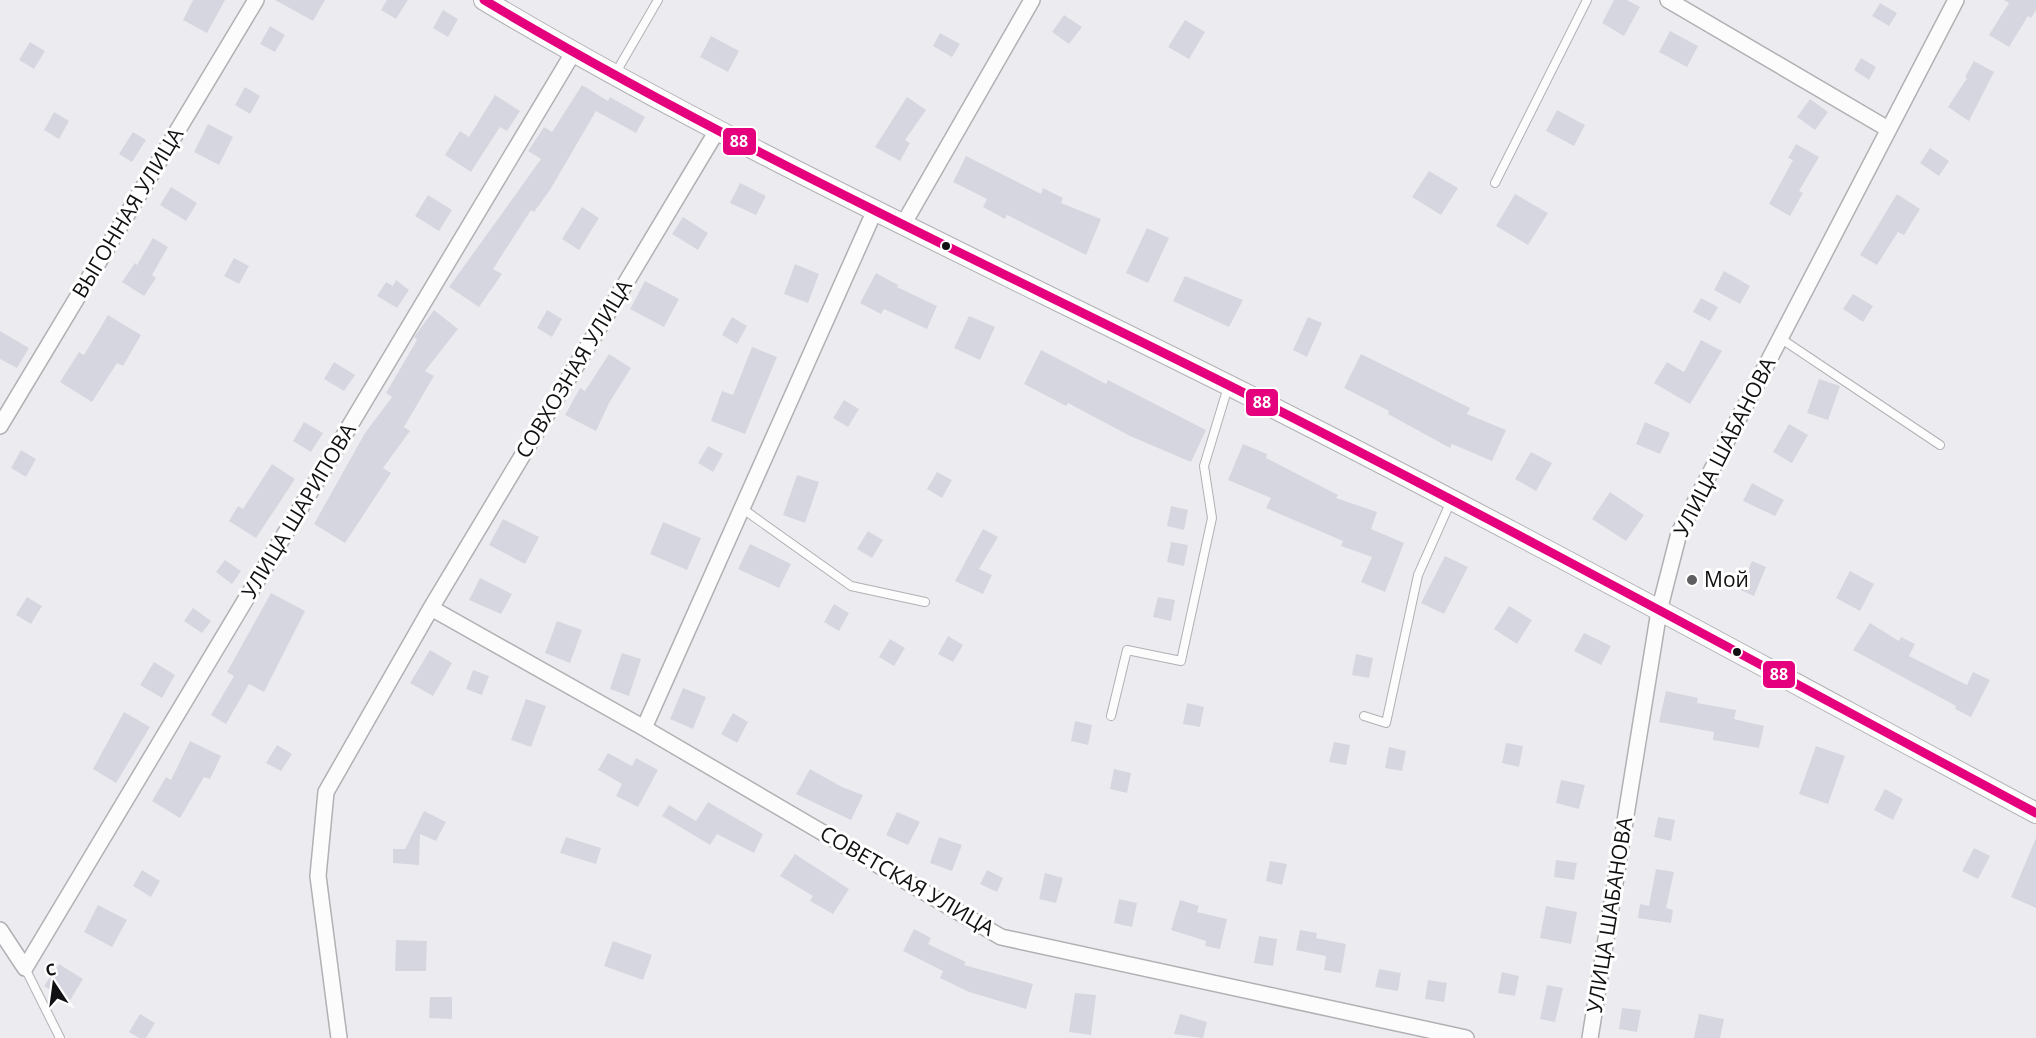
<svg xmlns="http://www.w3.org/2000/svg" width="2036" height="1038" viewBox="0 0 2036 1038" font-family="'Open Sans',sans-serif">
	<style>
		.building { fill: #d6d6e0 }
		.lines { fill: none; stroke-linecap: round; stroke-linejoin: round }
		.service-casing { stroke: #b1b1b4; stroke-width: 10 }
		.minor-casing { stroke: #b1b1b4; stroke-width: 18 }
		.tertiary-casing { stroke: #b1b1b4; stroke-width: 22 }
		.service { stroke: #fcfcfd; stroke-width: 8 }
		.minor { stroke: #fcfcfd; stroke-width: 15 }
		.tertiary { stroke: #fcfcfd; stroke-width: 20 }
		.bus-1-casing { stroke: #fff; stroke-width: 14 }
		.bus-1 { stroke: #e5007d; stroke-width: 9 }
		.bus-dot { fill: #111113; stroke: #fff; stroke-width: 2 }
		.poi-dot { fill: #5e5e60; stroke: #fff; stroke-width: 2 }
		.labels { text-anchor: middle; stroke-width: 6; stroke-linejoin: round; paint-order: stroke }
		.street-label { font-size: 21px; fill: #111113; stroke: #fff }
		.poi-label { font-size: 21px; fill: #111113; stroke: #fff; text-anchor: start }
		.line-badge { stroke: #fff; stroke-width: 2 }
		.badge-label { font-size: 16px; text-anchor: middle; font-weight: bold; fill: #fff }
	</style>
	<rect width="100%" height="100%" fill="#ececf0"/>
	<path class="building" d="M193,0H225L207,33L183,20Z
		M275,0H325L313,21Z
		M387,0H408L396,19L381,10Z
		M1614,0H1627L1640,7L1624,36L1602,23Z
		M2004,0H2036V10L2031,18L2028,16L2009,47L1989,35L2009,3Z
		M1880,3L1897,13L1889,26L1872,16Z
		M443,10L458,19L448,37L433,28Z
		M1064,15L1082,27L1069,44L1052,32Z
		M1185,20L1205,32L1189,59L1168,47Z
		M270,26L285,35L275,52L260,44Z
		M1670,31L1698,46L1687,67L1659,52Z
		M940,33L960,44L952,57L933,46Z
		M711,36L739,51L728,72L700,57Z
		M30,42L45,51L34,69L19,60Z
		M1861,58L1876,67L1869,80L1854,70Z
		M1974,61L1994,72L1969,121L1948,107L1967,78L1965,77Z
		M582,85L608,101L610,97L645,117L636,133L596,111L550,190L534,212L531,210L493,269L502,274L479,307L449,287L541,159L528,151L544,127L552,132Z
		M245,87L260,96L250,114L235,105Z
		M495,95L520,111L507,131L500,127L471,172L445,155L460,131L469,137Z
		M907,97L926,110L905,140L910,143L900,161L875,147Z
		M1810,99L1828,112L1815,130L1797,117Z
		M1557,110L1585,125L1574,146L1546,131Z
		M54,112L69,121L59,139L44,130Z
		M208,124L233,137L219,165L194,152Z
		M133,132L146,140L132,162L119,154Z
		M1796,144L1819,157L1799,191L1803,193L1790,216L1769,204L1793,160L1788,158Z
		M1930,148L1949,161L1939,176L1920,163Z
		M966,156L1041,194L1043,188L1063,198L1061,203L1101,219L1086,255L1007,215L1005,219L983,207L987,199L953,182Z
		M1429,171L1458,188L1441,215L1412,197Z
		M740,183L766,196L756,215L730,203Z
		M171,187L197,203L186,221L160,205Z
		M1515,194L1548,213L1528,245L1496,226Z
		M1897,194L1920,209L1904,235L1898,232L1877,265L1860,255Z
		M428,195L452,210L439,231L415,216Z
		M582,207L599,218L579,250L562,239Z
		M683,217L708,233L698,250L672,234Z
		M1147,228L1169,238L1148,283L1126,273Z
		M153,238L168,247L152,275L156,278L144,296L122,282L135,263L137,265Z
		M234,258L249,266L239,284L224,276Z
		M795,264L819,274L808,303L784,294Z
		M1724,271L1750,286L1740,304L1714,290Z
		M876,273L898,285L897,287L937,306L927,329L884,309L881,314L860,303Z
		M1185,276L1243,300L1229,327L1173,301Z
		M396,280L409,290L397,308L377,296L386,282L393,286Z
		M645,281L679,299L664,327L630,309Z
		M1853,294L1873,306L1863,322L1843,309Z
		M1701,298L1718,307L1710,321L1693,312Z
		M434,310L458,329L425,371L434,376L404,427L410,431L383,468L391,473L345,543L314,524L365,433L392,397L386,393L417,340L414,337Z
		M547,310L562,319L552,337L537,328Z
		M108,315L141,335L123,366L117,363L92,402L60,382L79,352L84,355Z
		M969,316L995,327L980,360L954,348Z
		M732,317L747,326L737,344L722,335Z
		M1308,317L1322,323L1307,357L1293,350Z
		M0,331L29,348L17,368L0,359Z
		M1701,340L1722,351L1690,404L1654,383L1667,362L1684,372Z
		M752,347L777,357L745,434L711,421L722,391L733,395Z
		M1041,350L1106,384L1108,380L1206,430L1191,462L1130,436L1068,403L1066,406L1024,384Z
		M609,354L631,368L609,403L596,431L565,415L580,388L585,391Z
		M1361,354L1470,408L1467,414L1506,430L1492,461L1452,444L1450,448L1388,414L1389,411L1344,388Z
		M334,362L355,375L344,391L324,379Z
		M1819,379L1840,386L1828,420L1807,413Z
		M844,400L859,409L848,427L833,418Z
		M304,422L323,433L311,452L293,441Z
		M1645,422L1670,433L1660,454L1636,444Z
		M1789,424L1808,435L1792,463L1773,452Z
		M1243,444L1267,454L1266,458L1338,495L1336,498L1377,512L1371,529L1404,543L1385,592L1361,582L1372,557L1341,546L1343,541L1266,508L1271,498L1228,480Z
		M708,446L723,454L713,472L698,463Z
		M21,450L36,459L26,477L11,468Z
		M1531,452L1552,463L1536,491L1515,479Z
		M272,464L295,479L256,538L229,521L238,506L243,509Z
		M937,472L952,480L942,498L927,489Z
		M797,475L819,482L805,523L783,515Z
		M1752,483L1784,500L1775,516L1743,501Z
		M1610,492L1644,515L1626,541L1592,519Z
		M1171,506L1188,510L1184,530L1167,526Z
		M503,519L539,537L525,564L489,545Z
		M663,522L701,538L687,570L650,554Z
		M983,529L998,537L979,569L992,575L983,594L955,581Z
		M868,531L883,540L872,558L857,549Z
		M1171,542L1188,545L1184,566L1167,562Z
		M750,544L791,564L779,588L738,569Z
		M1445,556L1468,567L1444,614L1421,603Z
		M225,560L241,571L232,584L216,572Z
		M1752,561L1766,567L1754,596L1740,590Z
		M1850,571L1874,584L1860,611L1836,598Z
		M480,578L512,594L501,614L469,600Z
		M271,593L305,611L264,692L249,684L226,724L211,715L234,676L227,672Z
		M27,597L42,606L31,624L16,615Z
		M1158,597L1175,600L1171,621L1153,617Z
		M834,604L849,613L839,631L824,622Z
		M1509,606L1532,620L1517,644L1494,629Z
		M193,608L211,621L202,633L184,621Z
		M557,621L582,630L570,663L545,653Z
		M1870,623L1899,641L1901,637L1915,644L1909,656L1967,685L1973,672L1990,680L1971,717L1955,709L1956,706L1853,650Z
		M1584,633L1611,646L1601,665L1574,651Z
		M948,636L963,645L953,662L938,654Z
		M890,639L905,648L894,666L879,657Z
		M430,650L452,663L433,696L410,683Z
		M622,653L641,659L629,696L610,689Z
		M1356,654L1373,658L1369,678L1352,675Z
		M154,662L175,675L162,698L140,685Z
		M473,670L489,676L482,695L466,689Z
		M683,688L706,697L693,729L670,719Z
		M1666,691L1698,698L1697,703L1736,710L1734,719L1764,726L1759,748L1713,740L1714,732L1659,722Z
		M526,699L546,706L531,747L511,740Z
		M1187,703L1204,707L1200,727L1183,724Z
		M124,712L150,727L116,783L93,769Z
		M733,713L748,722L737,743L721,734Z
		M1075,721L1092,725L1088,745L1071,741Z
		M190,741L221,756L210,779L204,777L180,818L152,801L166,777L171,780Z
		M1334,742L1350,745L1346,765L1329,762Z
		M1506,743L1523,746L1519,767L1502,763Z
		M277,745L292,754L281,771L266,763Z
		M1816,746L1845,756L1828,804L1799,794Z
		M1389,747L1406,751L1402,771L1385,768Z
		M608,753L632,766L636,758L658,770L638,807L616,796L622,784L598,770Z
		M810,769L842,787L863,795L851,820L796,794Z
		M1114,769L1131,773L1127,793L1110,789Z
		M1561,780L1585,785L1579,809L1556,803Z
		M1885,789L1903,799L1893,820L1874,810Z
		M708,802L763,834L754,853L717,834L710,845L662,816L669,805L696,821Z
		M424,811L446,822L436,841L420,834L419,865L393,863V849H405Z
		M897,812L920,822L908,845L886,835Z
		M1658,817L1675,820L1671,841L1654,837Z
		M566,837L601,848L596,864L560,853Z
		M939,837L962,845L952,871L930,863Z
		M2036,838V908L2011,897Z
		M1974,848L1990,856L1978,879L1962,871Z
		M795,854L849,889L833,914L810,901L813,896L780,876Z
		M1556,860L1577,863L1574,880L1554,877Z
		M1270,861L1287,864L1282,885L1266,881Z
		M1656,869L1674,872L1666,908L1673,910L1671,923L1638,918L1640,904L1649,906Z
		M142,870L160,881L151,897L133,886Z
		M987,870L1003,878L997,892L980,884Z
		M1045,873L1063,878L1056,903L1039,899Z
		M1119,899L1137,903L1132,927L1114,923Z
		M1180,900L1199,906L1197,912L1227,919L1220,949L1205,946L1206,941L1171,930Z
		M98,905L127,920L112,947L84,932Z
		M1546,906L1577,912L1571,944L1540,938Z
		M914,929L931,938L928,944L966,962L964,965L1033,984L1026,1009L969,992L940,978L943,971L903,951Z
		M1300,930L1317,933L1316,938L1346,944L1341,973L1324,970L1326,956L1296,950Z
		M1259,936L1277,939L1273,966L1254,963Z
		M396,940L427,941L426,971H395Z
		M613,941L652,955L643,980L604,966Z
		M59,964L83,979L69,1002L44,986Z
		M1379,969L1401,973L1398,991L1375,987Z
		M1502,972L1519,976L1515,996L1498,993Z
		M1428,980L1447,983L1444,1002L1425,999Z
		M1547,985L1563,988L1555,1022L1540,1019Z
		M1075,993L1096,995L1091,1035L1069,1032Z
		M430,997H452V1019L429,1018Z
		M1622,1008L1641,1010L1637,1032L1619,1029Z
		M140,1014L155,1023L146,1038H139L129,1032Z
		M1180,1014L1207,1022L1203,1038L1174,1034Z
		M1699,1014L1724,1019L1720,1038H1694Z"/>
	<g class="lines">
		<defs>
			<path id="service" d="M615,74L658,0
				M1495,183L1587,0
				M1780,338L1940,445
				M743,509L851,586L925,602
				M1111,716L1127,650L1181,661L1212,518L1204,466L1228,387
				M1364,716L1386,723L1418,575L1451,501
				M25,968L60,1038"/>
			<path id="minor" d="M1668,0L1888,129
				M904,223L1032,0
				M0,426L256,0
				M431,608L644,728L1001,937L1466,1038
				M644,728L875,210
				M0,930L25,968L573,53
				M339,1038L318,876L326,792L431,608L718,129
				M1590,1038L1659,611L1679,533L1956,0"/>
			<path id="tertiary" d="M484,0C730,147 994,267 1250,396C1515,530 1775,673 2036,813"/>
		</defs>
		<use href="#service" class="service-casing"/>
		<use href="#minor" class="minor-casing"/>
		<use href="#tertiary" class="tertiary-casing"/>
		<use href="#service" class="service"/>
		<use href="#minor" class="minor"/>
		<use href="#tertiary" class="tertiary"/>
		<defs>
			<path id="bus-1" d="M484,0C730,147 994,267 1250,396C1515,530 1775,673 2036,813"/>
		</defs>
		<use href="#bus-1" class="bus-1-casing"/>
		<use href="#bus-1" class="bus-1"/>
	</g>
	<g class="bus-dot">
		<circle cx="946" cy="246" r="5"/>
		<circle cx="1737" cy="652" r="5"/>
	</g>
	<circle class="poi-dot" cx="1692" cy="580" r="6"/>
	<g class="labels">
		<g class="street-label">
			<text transform="translate(128 213) rotate(-59)" y="7">ВЫГОННАЯ УЛИЦА</text>
			<text transform="translate(574 369) rotate(-59)" y="7">СОВХОЗНАЯ УЛИЦА</text>
			<text transform="translate(1725 447) rotate(-63)" y="7">УЛИЦА ШАБАНОВА</text>
			<text transform="translate(299 511) rotate(-59)" y="7">УЛИЦА ШАРИПОВА</text>
			<text transform="translate(907 881) rotate(30)" y="7">СОВЕТСКАЯ УЛИЦА</text>
			<text transform="translate(1610 915) rotate(-81)" y="7">УЛИЦА ШАБАНОВА</text>
		</g>
		<g class="poi-label">
			<text x="1704" y="587">Мой</text>
		</g>
	</g>
	<g class="line-badge">
		<rect x="722" y="127" width="35" height="29" rx="6" fill="#e5007d"/>
		<rect x="1245" y="388" width="34" height="29" rx="6" fill="#e5007d"/>
		<rect x="1762" y="660" width="34" height="29" rx="6" fill="#e5007d"/>
	</g>
	<g class="badge-label">
		<text x="739" y="147">88</text>
		<text x="1262" y="408">88</text>
		<text x="1779" y="680">88</text>
	</g>
	<g transform="translate(54 984) rotate(347)" stroke="#ffffff" stroke-width="4.5" paint-order="stroke">
	<path d="M0-4.5L10 22L0 15L-10 22Z" fill="#111113"/>
	<text y="-9" font-size="16" font-weight="bold" text-anchor="middle" fill="#111113">С</text>
	</g>
</svg>
